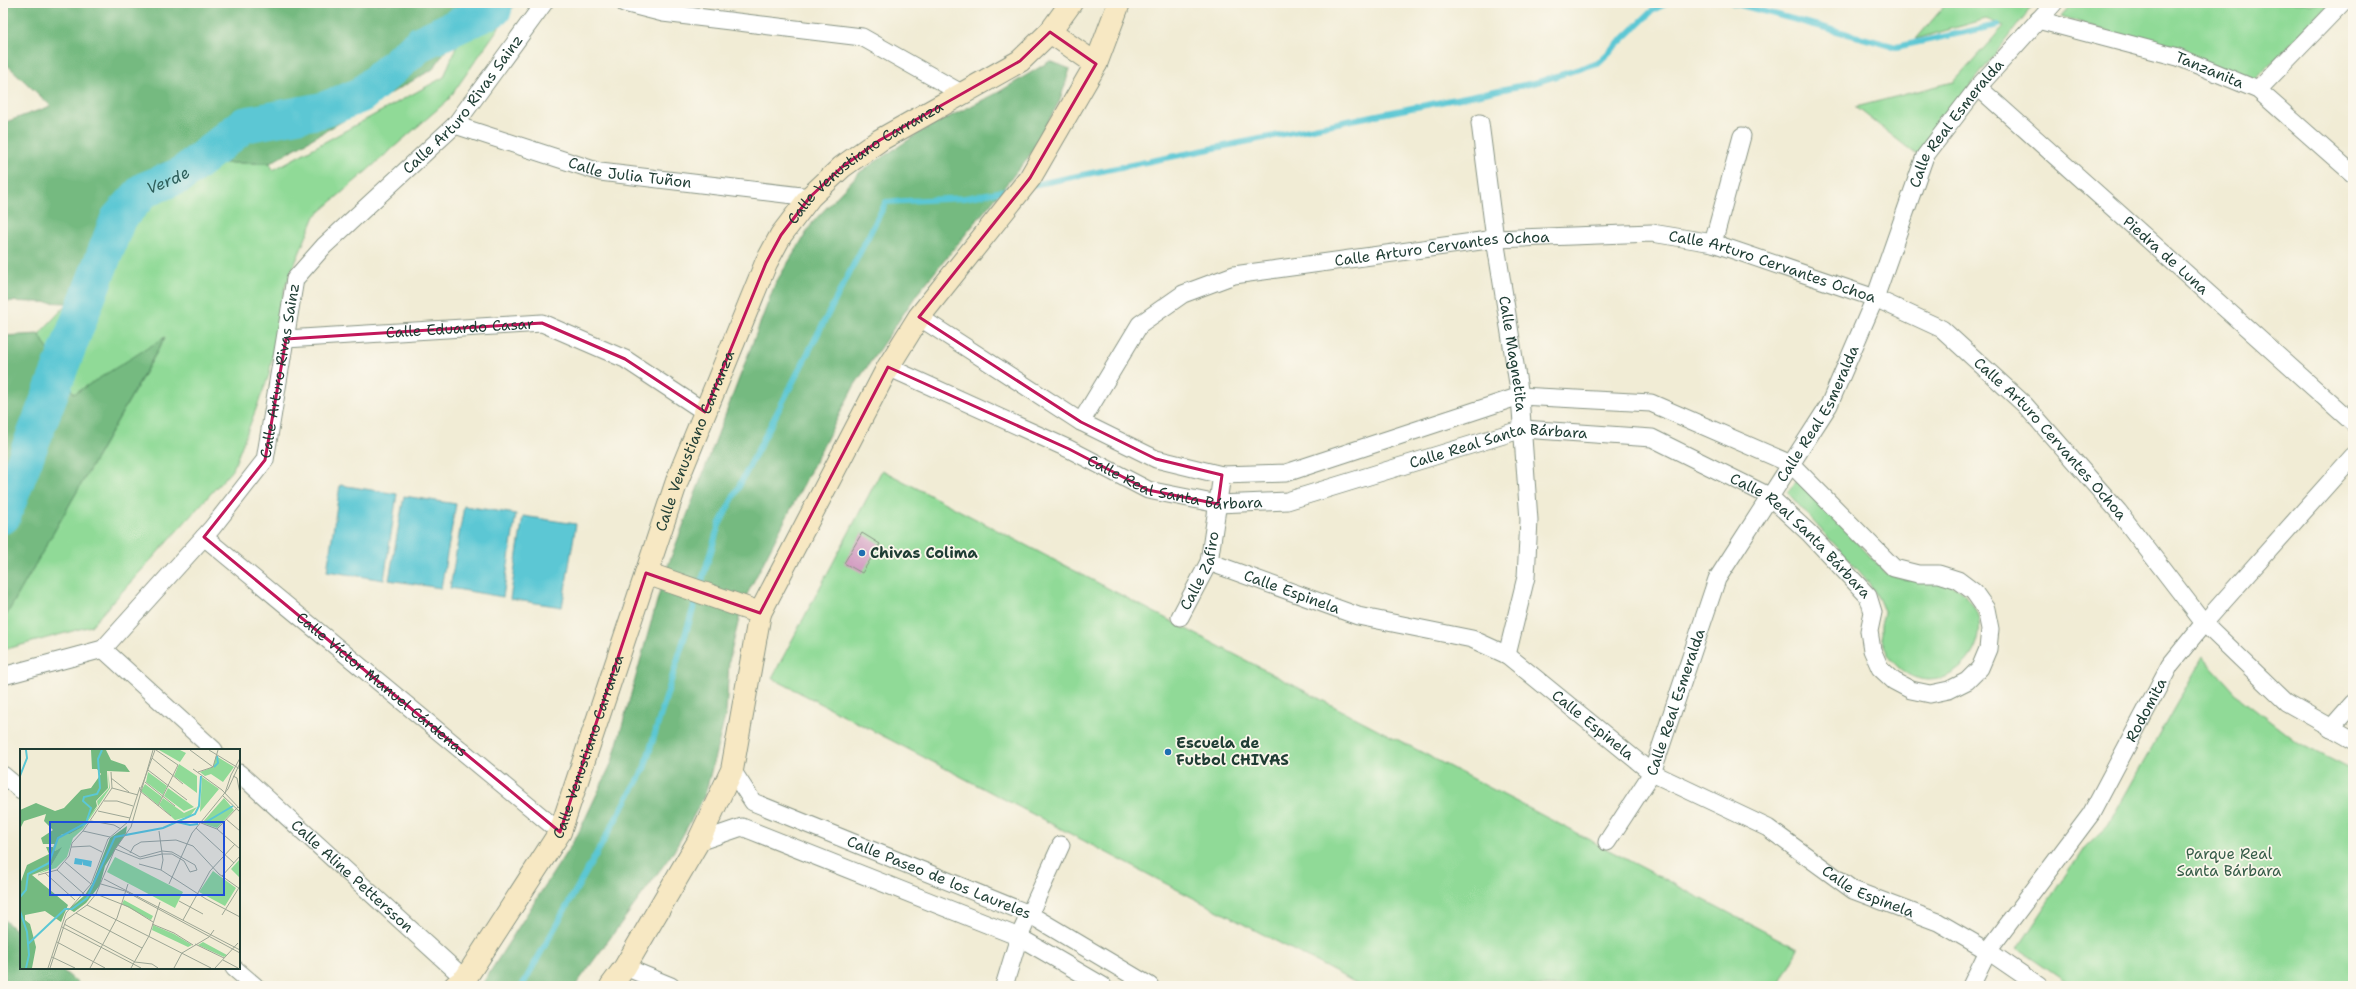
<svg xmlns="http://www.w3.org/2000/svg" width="2356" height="989" viewBox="0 0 2356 989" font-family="'Shantell Sans',sans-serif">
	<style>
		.green { fill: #90da97; stroke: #588c66 }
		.forest { fill: #74ba80; stroke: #4a7c5a }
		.water { fill: #5bc7d4; stroke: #3d8284 }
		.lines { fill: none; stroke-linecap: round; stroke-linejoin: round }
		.stream { stroke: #5bc7d4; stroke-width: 6 }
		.river { stroke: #5bc7d4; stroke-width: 36 }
		.building { fill: #cf95be }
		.street-casing { stroke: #889484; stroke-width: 19 }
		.secondary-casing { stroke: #889484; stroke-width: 24 }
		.street { stroke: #fff; stroke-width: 17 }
		.secondary { stroke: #f7e8c3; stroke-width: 22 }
		.marked { fill: none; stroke: #c2185b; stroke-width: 3; stroke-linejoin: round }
		.poi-dot { fill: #1f6fb2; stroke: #fbf7ec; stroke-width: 1.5 }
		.labels { text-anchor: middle; stroke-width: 3.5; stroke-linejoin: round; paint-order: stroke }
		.street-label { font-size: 15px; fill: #1f3d34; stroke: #fbf7ec }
		.poi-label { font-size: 15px; font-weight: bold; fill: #1f3d34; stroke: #fbf7ec; text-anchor: start }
		.park-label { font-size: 15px; fill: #365c48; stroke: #fbf7ec }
		.water-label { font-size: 16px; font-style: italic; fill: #2e605c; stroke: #fbf7ec }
		.inset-river { fill: none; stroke: #5bc7d4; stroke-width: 2 }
		.inset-road { fill: none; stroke: #9da695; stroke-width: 1 }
		.view { fill: #1d4ed8; fill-opacity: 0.15; stroke: #1d4ed8; stroke-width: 2 }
		.inset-edge { fill: none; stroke: #1f3d34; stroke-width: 2 }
	</style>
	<rect width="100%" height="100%" fill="#fbf7ec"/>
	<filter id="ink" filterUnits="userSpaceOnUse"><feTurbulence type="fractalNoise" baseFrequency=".025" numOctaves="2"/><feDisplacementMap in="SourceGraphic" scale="8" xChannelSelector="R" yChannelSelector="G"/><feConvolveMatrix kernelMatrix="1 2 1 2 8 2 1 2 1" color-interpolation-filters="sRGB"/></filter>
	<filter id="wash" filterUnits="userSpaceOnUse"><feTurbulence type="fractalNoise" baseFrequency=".012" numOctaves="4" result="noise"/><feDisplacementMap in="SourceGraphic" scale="16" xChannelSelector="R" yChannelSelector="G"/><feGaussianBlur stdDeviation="0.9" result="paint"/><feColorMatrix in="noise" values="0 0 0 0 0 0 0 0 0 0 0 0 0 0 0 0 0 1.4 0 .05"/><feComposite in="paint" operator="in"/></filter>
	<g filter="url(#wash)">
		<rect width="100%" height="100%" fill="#f1ecd5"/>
		<path class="green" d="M502,3H516L448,100L315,216L285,287L269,375L233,469L91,626L3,650V621L165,338L74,394L39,334L69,302L100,217L162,163H270L273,170L444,77L459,39L498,16Z
			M1947,3H2030L2033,5L1917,155L1856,107L1953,82L2004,26L1986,19L1916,39Z
			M2072,3H2331L2255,80L2061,16Z
			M882,470L1798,949L1778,986H1362L772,678Z
			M1798,480L1887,574C1894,576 1901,579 1908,580C1923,581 1941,578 1955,587C2017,628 1947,712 1898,667C1887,657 1880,641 1881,626C1881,620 1886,614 1883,609C1874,584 1856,568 1838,548C1821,530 1804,511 1787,492Z
			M2203,657L2241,699L2298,743L2353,771V986H2073L2018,948L2085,847L2108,825Z"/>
		<path class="forest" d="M3,3H478L433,69L270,163H162L100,217L69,303L3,301V123L51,106L3,61Z
			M1050,61L1070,69L1060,100L1030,155L917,294L854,386L743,602L729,661L726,713L705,795L674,851L575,986H481L578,834L612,762L664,576L775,284L813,222L860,172L925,129L999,92Z
			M39,334L74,394L165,337L3,621V336Z
			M3,919L21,935V968H60L81,986H3Z"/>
		<path class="water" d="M340,485L397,494L384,580L327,571Z
			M404,496L456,504L441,588L389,580Z
			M464,506L516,514L503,597L450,588Z
			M523,516L576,524L562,607L510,599Z"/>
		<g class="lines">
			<path class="stream" d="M1733,3L1896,47L1998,25
				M1033,185L1534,83L1598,63L1653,10L1667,3
				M522,986L644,769L719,525L886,202L965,198L1014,189"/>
			<path class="river" id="s1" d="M3,516L118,219L144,190L181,175L244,125L323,110L361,95L421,43L494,9L495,3"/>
		</g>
		<g id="blocks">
			<path class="building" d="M862,533L880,544L862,573L844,563Z"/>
		</g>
	</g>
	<g filter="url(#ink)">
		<use href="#blocks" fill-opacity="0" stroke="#889484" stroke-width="1"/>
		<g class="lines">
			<defs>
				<g id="street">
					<path d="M624,3L663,13L862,37L961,93"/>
					<path id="s2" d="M2038,20L2178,57L2258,90L2353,174"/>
					<path id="s3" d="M1978,87L2353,423"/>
					<path d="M2258,90L2342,3"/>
					<path id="s4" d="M1480,123L1495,239L1520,396L1529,520L1526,577L1507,655"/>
					<path id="s5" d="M455,125L600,172L810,197"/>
					<path d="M1713,243L1742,136"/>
					<path id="s6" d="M286,339L542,323L625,359L705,412"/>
					<path id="s7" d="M888,367L1069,449L1148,490L1218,504L1287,501L1523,429L1652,438L1769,496L1809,533L1868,596L1873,612L1869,631L1872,650L1880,668L1894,681L1911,690L1930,694L1949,690L1967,681L1980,668L1988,649L1990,629L1986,609L1974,592L1958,580L1939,574H1918L1894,568L1791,464L1651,403L1520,396L1286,473L1222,475L1156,459L1081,422L919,317"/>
					<path id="s8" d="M1081,422L1140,324L1183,294L1234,275L1495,239L1652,233L1713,243L1875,298L1942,329L2025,405L2118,511L2204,623L2286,702L2353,740"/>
					<path id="s9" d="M204,537L560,832"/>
					<path id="s10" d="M1209,562L1358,616L1472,639L1507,655L1652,773L1768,828L1853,890L1938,922L1988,951L2039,986"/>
					<path id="s11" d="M1180,617L1209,562L1222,475"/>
					<path d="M103,649L214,750"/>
					<path id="s12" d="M3,676L103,649L212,528L265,460L295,279L324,246L455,125L544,3"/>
					<path d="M2331,728L2353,703"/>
					<path id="s13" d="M732,770L753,802L1029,914L1150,986"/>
					<path id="s14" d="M239,773L465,979"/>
					<path d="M3,775L21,790"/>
					<path d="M698,842L742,827L1019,937L1103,986"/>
					<path id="s15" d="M1607,842L1652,773L1717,579L1829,405L1875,298L1925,156L1978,87L2054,3"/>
					<path d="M625,967L671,986"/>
					<path d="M234,968L255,986"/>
					<path d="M1004,986L1019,937L1061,845"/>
					<path id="s16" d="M1971,986L1988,951L2091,814L2170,665L2204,623L2353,456"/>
				</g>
				<g id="secondary">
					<path d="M1050,32L1096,64"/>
					<path d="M646,573L760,613"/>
					<path id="s17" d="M455,986L465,979L560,832L677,481L766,263L781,235L810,197L842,167L880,140L1020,61L1050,32L1071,3"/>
					<path d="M611,986L625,967L698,842L732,770L760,613L888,367L919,317L1030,178L1096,64L1119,3"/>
				</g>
			</defs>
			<use href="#street" class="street-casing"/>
			<use href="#secondary" class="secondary-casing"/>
			<use href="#street" class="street"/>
			<use href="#secondary" class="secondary"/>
		</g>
	</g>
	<path class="marked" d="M1050,32L1096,64L1030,178L919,317L1081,422L1156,459L1222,475L1218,504L1148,490L1069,449L888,367L760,613L646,573L560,832L204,537L265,460L286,339L542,323L625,359L705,412L766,263L781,235L810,197L842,167L880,140L1020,61Z"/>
	<g class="poi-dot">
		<circle cx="862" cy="553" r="4"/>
		<circle cx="1168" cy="752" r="4"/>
	</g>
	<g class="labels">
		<g class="street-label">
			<text dy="5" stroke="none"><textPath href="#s2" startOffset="179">Tanzanita</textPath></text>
			<text dy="5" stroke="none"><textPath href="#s12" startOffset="779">Calle Arturo Rivas Sainz</textPath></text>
			<text dy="5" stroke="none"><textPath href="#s15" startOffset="805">Calle Real Esmeralda</textPath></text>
			<text dy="5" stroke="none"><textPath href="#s17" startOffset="937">Calle Venustiano Carranza</textPath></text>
			<text dy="5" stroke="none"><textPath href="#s5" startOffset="182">Calle Julia Tuñon</textPath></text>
			<text dy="5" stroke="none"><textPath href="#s8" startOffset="431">Calle Arturo Cervantes Ochoa</textPath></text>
			<text dy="5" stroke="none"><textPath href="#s3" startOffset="252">Piedra de Luna</textPath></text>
			<text dy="5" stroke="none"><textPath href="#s8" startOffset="767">Calle Arturo Cervantes Ochoa</textPath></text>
			<text dy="5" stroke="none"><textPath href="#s6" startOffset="174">Calle Eduardo Casar</textPath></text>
			<text dy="5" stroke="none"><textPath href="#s4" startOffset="233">Calle Magnetita</textPath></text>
			<text dy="5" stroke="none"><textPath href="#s12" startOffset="443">Calle Arturo Rivas Sainz</textPath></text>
			<text dy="5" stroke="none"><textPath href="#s15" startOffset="481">Calle Real Esmeralda</textPath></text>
			<text dy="5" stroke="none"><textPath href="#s8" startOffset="1103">Calle Arturo Cervantes Ochoa</textPath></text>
			<text dy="5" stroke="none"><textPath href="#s17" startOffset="601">Calle Venustiano Carranza</textPath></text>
			<text dy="5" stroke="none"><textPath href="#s7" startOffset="648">Calle Real Santa Bárbara</textPath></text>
			<text dy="5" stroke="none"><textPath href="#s7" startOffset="312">Calle Real Santa Bárbara</textPath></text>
			<text dy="5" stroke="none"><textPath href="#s7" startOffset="984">Calle Real Santa Bárbara</textPath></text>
			<text dy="5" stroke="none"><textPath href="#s11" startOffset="51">Calle Zafiro</textPath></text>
			<text dy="5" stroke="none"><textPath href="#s10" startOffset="88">Calle Espinela</textPath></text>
			<text dy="5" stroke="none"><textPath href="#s9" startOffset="231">Calle Víctor Manuel Cárdenas</textPath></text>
			<text dy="5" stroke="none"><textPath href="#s15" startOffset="157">Calle Real Esmeralda</textPath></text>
			<text dy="5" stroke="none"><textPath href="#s16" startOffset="328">Rodomita</textPath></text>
			<text dy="5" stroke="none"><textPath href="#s10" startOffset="424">Calle Espinela</textPath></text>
			<text dy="5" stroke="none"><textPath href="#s17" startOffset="277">Calle Venustiano Carranza</textPath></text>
			<text dy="5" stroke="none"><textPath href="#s14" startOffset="153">Calle Aline Pettersson</textPath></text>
			<text dy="5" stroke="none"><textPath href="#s13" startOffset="239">Calle Paseo de los Laureles</textPath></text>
			<text dy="5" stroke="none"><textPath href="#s10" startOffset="748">Calle Espinela</textPath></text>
		</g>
		<g class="poi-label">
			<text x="870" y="558">Chivas Colima</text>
			<text x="1176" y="748">Escuela de<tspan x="1176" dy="17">Futbol CHIVAS</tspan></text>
		</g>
		<g class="park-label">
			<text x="2229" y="859">Parque Real<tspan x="2229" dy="17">Santa Bárbara</tspan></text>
		</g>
		<g class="water-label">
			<text dy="6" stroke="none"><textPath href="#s1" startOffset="383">Verde</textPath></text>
		</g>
	</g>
	<g transform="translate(20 749)">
		<rect width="220" height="220" fill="#f1ecd5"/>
		<path d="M139,1H160L166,4L160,13ZM196,7L214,18L203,33L191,25L185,27L180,23L193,18ZM159,15L177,27V44L154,27ZM88,23L90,39L63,80L53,89L47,108L36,119L17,125L30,119L41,99L35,102L33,98L37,89L42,85H50L67,74L69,67L78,57L77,52L89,39ZM128,23L147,37L143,46L126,33ZM182,28L199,40L180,63ZM125,35L142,48L138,56L121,42ZM148,39L174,58L164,62L144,47ZM143,49L164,64L177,58L170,67L155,71L139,56ZM204,49L214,61L197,79L182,74ZM95,108L163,143L155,159L87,123ZM220,110V129L211,120ZM193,122L216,139L205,157L179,143ZM104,151L133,167L131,171L102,155ZM133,176L154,185L172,196L168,198L132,181ZM183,193L207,206L204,208L178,196Z" fill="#90da97"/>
		<path d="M71,1H86L91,11L105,16L110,23L87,22L88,39L76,52L77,57L62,78L50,85H42L35,95H23L21,89L33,81L24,72L26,65L4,72L0,80V61L16,54L35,62L44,59L61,41L71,39L81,25L77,20H72ZM107,77L106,84L85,117L80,136L66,154L54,163L49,160L65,146L72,135L90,89ZM26,98H33L35,102L42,98L30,119L12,126L48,156L41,173L25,162L5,166V171L10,175L16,198L12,219H0V135L7,116L29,105Z" fill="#74ba80"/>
		<path d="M55,109L72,112L71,118L63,116V112L62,116L54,115Z" fill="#5bc7d4"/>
		<path class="inset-river" d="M194,18L198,14L197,7M0,27L7,9L6,1M157,73L170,76L178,75M186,73L213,57M0,148L6,141L8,125L29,114L38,89L66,74L71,59L63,52L64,48L77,45L80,39L78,10L82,1M0,162L7,183L9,206L6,219M8,195L45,160H52L67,149L95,88L143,79L175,65L179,57L181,27"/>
		<path class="inset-road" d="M135,1L120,42L151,67M136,1L158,16L138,57M170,1L193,18M189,1L220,20M132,9L163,35M173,20L202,41L220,60M128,21L167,51M178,23L193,18L198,1M213,27L217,29L220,45M91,29L109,43M125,33L155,57M92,39L118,46M205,44L211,26L220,9M203,47L220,63M84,52H97L113,57M78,62L110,69M206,70L220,82M71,72L94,76L101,80M181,74L197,80L220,100M176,79L214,114M197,80L218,58M63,82L90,88M139,82L143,111L141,121M51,98L70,97L82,103M95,100L120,110L142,105H152L164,112L170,123L177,121L175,116L152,103L142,102L120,108L98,96M110,104L114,97L121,93L156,91L173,97L199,125L220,140M45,113L71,135M119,115L141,121L186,150L220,168M37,121L64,145M25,124L55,151M18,126L37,121L49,107L52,94L63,82L92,39L91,23M202,127L220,107M84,130L220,201M81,135L105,142L220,204M149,135L172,84L208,40L220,14M76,145L109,158L133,173M159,152L183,165M67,156L191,219M56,164L122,199M202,166L220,137M163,171L190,122L215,95M44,175L115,213L132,215L138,219M132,175L154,184L173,196M42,178L121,219M37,193L85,219M175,195L204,209M32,208L55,219M203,211L218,219M28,219L46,164L71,135L88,90L109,72L120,38M30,219L46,171L67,156L76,145L95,100L111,78L133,1M70,219L97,169L108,135M111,219L129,187L140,153M154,219L162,204L189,188L194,181M195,219L218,194"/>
		<path class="view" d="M30,73H204V146H30Z"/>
		<rect width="220" height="220" class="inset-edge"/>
	</g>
	<rect width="2356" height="989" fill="none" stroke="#fbf7ec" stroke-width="16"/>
</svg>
